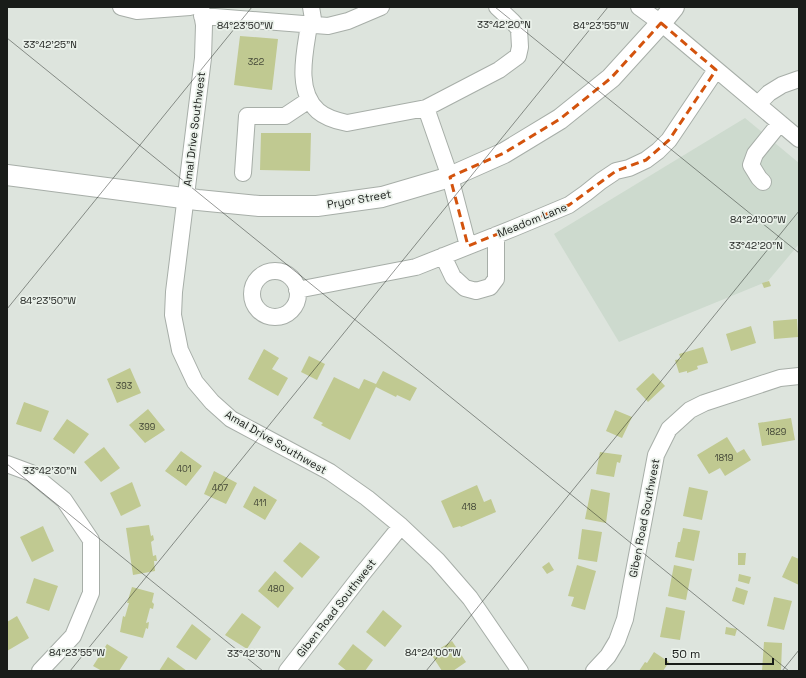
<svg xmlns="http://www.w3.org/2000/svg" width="806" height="678" viewBox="0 0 806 678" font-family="'Space Grotesk',sans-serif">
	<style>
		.built { fill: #cddace }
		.building { fill: #c0c991 }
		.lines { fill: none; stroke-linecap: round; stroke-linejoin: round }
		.minor-casing { stroke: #a7aea8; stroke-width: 18 }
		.major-casing { stroke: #a7aea8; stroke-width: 22 }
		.minor { stroke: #fff; stroke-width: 16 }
		.major { stroke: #fff; stroke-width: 20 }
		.marked { fill: none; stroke: #d3530d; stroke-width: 3; stroke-dasharray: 8 5; stroke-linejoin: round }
		.ticks { fill: none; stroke: #191c19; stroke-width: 1; stroke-opacity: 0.45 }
		.labels { text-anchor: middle; stroke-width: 3.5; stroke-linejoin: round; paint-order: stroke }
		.number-label { font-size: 9px; fill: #434737 }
		.street-label { font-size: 11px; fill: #191c19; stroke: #eaf1ea }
		.ticks-label { font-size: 10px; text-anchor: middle; fill: #191c19; stroke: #eaf1ea; stroke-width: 3.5; stroke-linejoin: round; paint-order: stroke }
	</style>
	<rect width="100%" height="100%" fill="#dde4dd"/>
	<path class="built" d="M745,118L799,163V244L768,281L619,342L554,234Z"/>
	<path class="building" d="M240,36L278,39L272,90L234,85Z
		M261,133H311L310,171L260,170Z
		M769,281L771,286L764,288L762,283Z
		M797,319L798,337L774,339L773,321Z
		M751,326L756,343L731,351L726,334Z
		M703,347L708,363L697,366L698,369L687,373V371L679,373L675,360L681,359L679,354Z
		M264,349L279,358L272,369L288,378L278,396L248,379Z
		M309,356L325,364L317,380L301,372Z
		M130,368L141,393L117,403L107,379Z
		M383,371L417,388L410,401L397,395L396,397L376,387L350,440L321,425L323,423L313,418L334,377L359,389L364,379L376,384Z
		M653,373L665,386L648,402L636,389Z
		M24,402L49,411L41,432L16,424Z
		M148,409L165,430L145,443L129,425Z
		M615,410L632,417L622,438L606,431Z
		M791,418L795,440L762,446L758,423Z
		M67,419L89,434L74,454L53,439Z
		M727,437L737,453L744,449L751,460L725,476L720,468L709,474L697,455Z
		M104,447L120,468L101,482L84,462Z
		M181,451L202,466L186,486L165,471Z
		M600,452L622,455L620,463L617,462L614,477L596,474Z
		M214,471L237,483L226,504L204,494Z
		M132,482L141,506L121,516L110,493Z
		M477,485L484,502L491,499L496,512L461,527L460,526L453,528L441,501Z
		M254,486L277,500L265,520L243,507Z
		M689,487L708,491L702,520L683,516Z
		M591,489L610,493L606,523L585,519Z
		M149,525L151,536L153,535L154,540L151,542L153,556L156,555L157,561H154L155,571L133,575L126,528Z
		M43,526L54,551L32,562L20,537Z
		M683,528L700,531L694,561L675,557L678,542H680Z
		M582,529L602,532L597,562L578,559Z
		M300,542L320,557L302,578L283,561Z
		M738,553H746L745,565H738Z
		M792,556L799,559V585L782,577Z
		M549,562L554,570L547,574L542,567Z
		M577,565L596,571L585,610L571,606L574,597L568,596Z
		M674,565L692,569L686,600L668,596Z
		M275,571L294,588L278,608L258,591Z
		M739,574L751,577L749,584L738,581Z
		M34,578L58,586L49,611L26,603Z
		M132,587L154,593L152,602L154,604L153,609L150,608L146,623L149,622L148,629L146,628L143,638L120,632L123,616L125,617L129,603H127Z
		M736,587L748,591L744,605L732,601Z
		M774,597L792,601L784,630L767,626Z
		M666,607L685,611L680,640L660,637Z
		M383,610L402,626L385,647L366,632Z
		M242,613L261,627L247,649L225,635Z
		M17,616L29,638L7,651V622Z
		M192,624L211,639L196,660L176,647Z
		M726,627L737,629L735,636L725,634Z
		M452,641L466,662L453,671H442L431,654Z
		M764,642L782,643L781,671H762Z
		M107,644L128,657L119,671H102L93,666Z
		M353,644L373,660L365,671H347L338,664Z
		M654,652L669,662L663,671H639L645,662L647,663Z
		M168,657L187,671H159Z"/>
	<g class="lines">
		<defs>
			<path id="minor" d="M121,7L137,11L190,7
				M201,7L204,25L203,58L174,292L173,315L180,350L195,382L212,402L231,419L330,472L367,498L401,526L437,560L470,598L520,671
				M311,7L314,25
				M639,7L661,23L799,139
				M202,16L328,26L348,21L381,7
				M309,25C305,52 295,90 318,111C326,118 337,121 347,123L426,108L499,70L518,56L520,47L519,29L512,21L497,7
				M758,104L769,93L782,85L799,79
				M426,108L450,177L468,246
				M243,173L247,116H285L309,100
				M763,182L759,178L751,165L755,154L780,123
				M443,256L453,277L465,288L476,291L490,287L496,279V235
				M252 294a23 23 0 1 1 46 0a23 23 0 1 1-46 0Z
				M297,290L416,267L514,228L569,205L586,193L601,181L616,171L629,168L646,160L658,151L669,140L716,70
				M7,464L31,473L64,500L91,540V593L73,636L40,671
				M287,671L363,573L401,526
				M594,671L608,656L617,641L625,619L656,455L669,429L690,410L704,403L780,378L799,376"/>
			<path id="major" d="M7,175L198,200L259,206H317L382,197L450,177L504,153L560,119L611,78L661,23L674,7"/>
		</defs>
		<use href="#minor" class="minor-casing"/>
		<use href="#major" class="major-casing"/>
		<use href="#minor" class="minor"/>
		<use href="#major" class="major"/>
	</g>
	<path class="marked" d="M661,23L716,70L669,140L646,160L616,171L569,205L468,246L450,177L504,153L560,119L611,78Z"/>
	<path class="ticks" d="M495,7L799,253M7,38L789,671M7,309L252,7M7,464L263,671M70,671L608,7M426,671L799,211M782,671L799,650"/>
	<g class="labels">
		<g class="number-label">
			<text x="256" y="65">322</text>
			<text x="124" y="389">393</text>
			<text x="147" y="430">399</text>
			<text x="776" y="435">1829</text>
			<text x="724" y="461">1819</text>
			<text x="184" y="472">401</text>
			<text x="220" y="491">407</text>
			<text x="260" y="506">411</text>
			<text x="469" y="510">418</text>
			<text x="276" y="592">480</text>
		</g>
		<g class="street-label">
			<text transform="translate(194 129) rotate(-83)" y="4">Amal Drive Southwest</text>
			<text transform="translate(359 199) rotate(-10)" y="4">Pryor Street</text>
			<text transform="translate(532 220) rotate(-22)" y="4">Meadom Lane</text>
			<text transform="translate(276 442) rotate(30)" y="4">Amal Drive Southwest</text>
			<text transform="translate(644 518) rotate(-79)" y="4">Giben Road Southwest</text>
			<text transform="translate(336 608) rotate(-52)" y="4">Giben Road Southwest</text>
		</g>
	</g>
	<g class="ticks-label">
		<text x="504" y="28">33°42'20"N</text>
		<text x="245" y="29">84°23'50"W</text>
		<text x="601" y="29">84°23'55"W</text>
		<text x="50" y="48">33°42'25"N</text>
		<text x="758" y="223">84°24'00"W</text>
		<text x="756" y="249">33°42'20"N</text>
		<text x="48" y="304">84°23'50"W</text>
		<text x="50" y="474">33°42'30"N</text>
		<text x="77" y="656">84°23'55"W</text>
		<text x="433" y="656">84°24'00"W</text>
		<text x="254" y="657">33°42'30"N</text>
	</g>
	<rect width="806" height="678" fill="none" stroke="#191c19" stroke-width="16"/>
	<path d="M666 658v6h107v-6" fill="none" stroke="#191c19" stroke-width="2"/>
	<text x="672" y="658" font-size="12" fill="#191c19" stroke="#eaf1ea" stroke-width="3" paint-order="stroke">50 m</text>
</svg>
